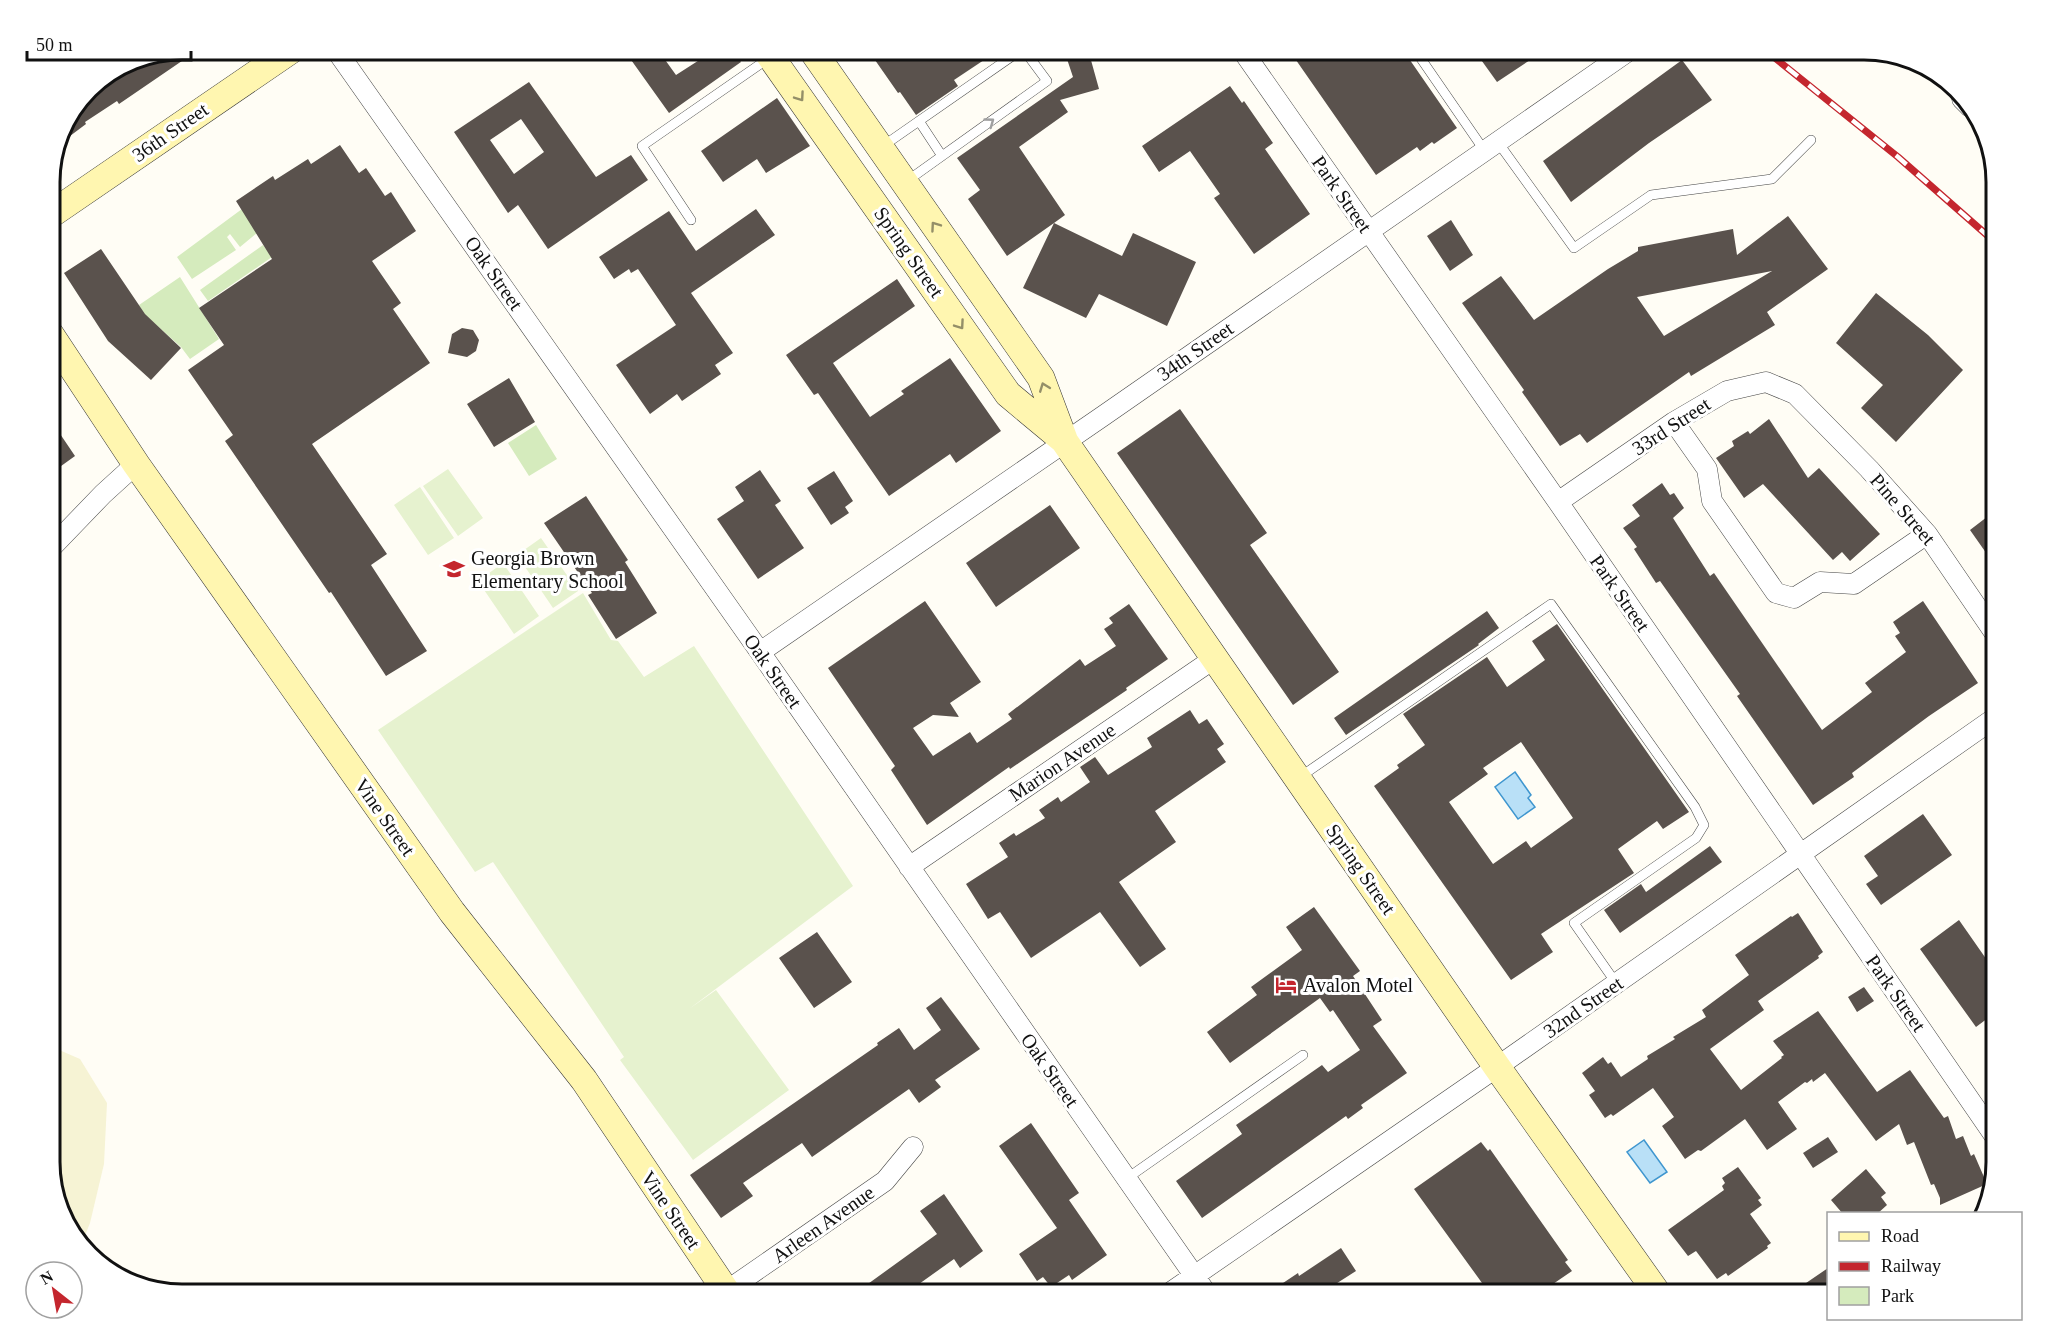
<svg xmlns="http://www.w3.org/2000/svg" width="2046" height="1344" viewBox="0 0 2046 1344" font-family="Georgia,serif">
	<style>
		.farmland { fill: #f6f3d4 }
		.green { fill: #d5ebbd }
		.pitch { fill: #e6f2cf }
		.water { fill: #b9e0f7; stroke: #3f96cf; stroke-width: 1.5 }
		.building { fill: #5a524d; fill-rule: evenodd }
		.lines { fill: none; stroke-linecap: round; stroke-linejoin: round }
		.lane-casing { stroke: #444; stroke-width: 10 }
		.street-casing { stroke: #444; stroke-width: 21 }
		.secondary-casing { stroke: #333; stroke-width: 28 }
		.lane { stroke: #fff; stroke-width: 9 }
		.street { stroke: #fff; stroke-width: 20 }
		.secondary { stroke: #fff6b0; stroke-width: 27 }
		.rail-casing { stroke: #c4262e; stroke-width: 7 }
		.rail { stroke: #fff; stroke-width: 4.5; stroke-dasharray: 14; stroke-linecap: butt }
		.oneway { stroke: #948f68 }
		.oneway2 { stroke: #a0a0a0 }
		.labels { text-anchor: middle; stroke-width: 6; stroke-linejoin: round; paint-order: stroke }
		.street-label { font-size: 20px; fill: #111; stroke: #fff }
		.poi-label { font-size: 20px; fill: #111; stroke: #fff; text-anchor: start }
		.rim { fill: none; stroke: #111; stroke-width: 3 }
	</style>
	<rect width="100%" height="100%" fill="#fffdf5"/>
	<path class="farmland" d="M50,1046L80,1059L107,1103L104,1164L90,1223L82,1243L67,1228L50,1170Z"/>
	<path class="green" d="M242,209L257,233L240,247L230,234L227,237L236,250L192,279L177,257Z
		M263,245L272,257L208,301L200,290Z
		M180,277L219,339L190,359L181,347L144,314L139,305Z
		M536,425L557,459L529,476L508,443Z"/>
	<path class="pitch" d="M448,469L483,518L458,536L423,486Z
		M420,487L454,538L428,555L394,505Z
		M541,538L578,591L553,608L517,555Z
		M503,563L539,616L514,634L478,581Z
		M583,593L611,640L618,641L644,677L694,646L853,886L689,1009L716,990L789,1090L693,1160L620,1060L624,1057L493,862L475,872L378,730Z"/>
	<path class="water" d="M1515,772L1531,795L1528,798L1535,807L1518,819L1495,787Z
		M1644,1140L1667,1172L1650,1183L1627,1152Z"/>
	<path class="building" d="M182,50H198L119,104L117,101L85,122L86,124L58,145L63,124L89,88L132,59Z
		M624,50H658L676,75L704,57L699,50H733L741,62L669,113Z
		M868,50H999L954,80L958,86L916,115L900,92L898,93Z
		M1289,50H1403L1457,128L1434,144L1432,142L1420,151L1417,147L1376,175Z
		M1474,50H1545L1497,82Z
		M1089,53L1099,89L1060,100L1068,112L1019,147L1065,215L1054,223L1122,256L1133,233L1196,262L1167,326L1099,294L1086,318L1023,288L1054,223L1007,256L968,199L980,190L957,158L1073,77L1067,59Z
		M1682,60L1712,100L1649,143L1571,202L1543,161Z
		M529,82L596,177L631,155L648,180L548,249L518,205L508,213L454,132ZM521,119L544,152L514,174L490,140Z
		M1230,86L1242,103L1244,101L1273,143L1265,149L1310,214L1254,254L1214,198L1220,194L1190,151L1159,172L1142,146Z
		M777,98L810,146L766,173L757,159L723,182L701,151Z
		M340,145L359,173L366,168L385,196L391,192L416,231L372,261L401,303L393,309L430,363L312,444L387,554L371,565L427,651L386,676L331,592L329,593L225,441L233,435L188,370L224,345L199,308L272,259L236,201L273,176L275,180L308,159L311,164Z
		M756,209L775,235L691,293L733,353L715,365L721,374L682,401L677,394L650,414L616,365L676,325L638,269L631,273L629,269L614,279L599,257L669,211L696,251Z
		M1788,216L1828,269L1767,312L1775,325L1691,376L1689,372L1587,443L1580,434L1560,446L1522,392L1524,390L1462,303L1501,276L1534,320L1608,269L1638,251V247L1733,229L1737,255ZM1772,271L1664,336L1637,297Z
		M1451,220L1473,255L1450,271L1427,236Z
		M101,249L145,314L181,348L151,380L108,341L64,273Z
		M897,279L915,306L833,363L870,417L904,394L901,391L950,358L1001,431L956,463L950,454L889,496L818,393L814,395L786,355Z
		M1876,293L1928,335L1963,370L1896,442L1861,408L1883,385L1836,343Z
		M462,328L473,330L479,340L476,351L467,357L448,353L452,334Z
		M509,378L535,422L494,447L467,404Z
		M1180,409L1267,533L1250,545L1339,672L1293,705L1117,453Z
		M50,419L75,456L50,474Z
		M1769,419L1808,478L1819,468L1880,534L1850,561L1842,552L1833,560L1763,484L1744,498L1716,458L1734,446L1732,441L1748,431L1750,434Z
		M760,470L781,501L775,505L804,548L758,579L717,519L744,501L735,487Z
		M834,471L853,501L845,507L849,513L831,525L807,488Z
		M1662,483L1670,495L1674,493L1684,508L1673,518L1710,576L1714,573L1822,730L1872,692L1865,683L1906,652L1895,636L1900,633L1893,622L1923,601L1978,683L1929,716L1852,773L1854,777L1813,805L1737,696L1740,694L1660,581L1656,583L1634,549L1637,547L1623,528L1640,516L1632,505Z
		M586,496L628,560L625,562L657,613L616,639L588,595L592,593L544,523Z
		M1050,505L1080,548L996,607L966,563Z
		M1996,510V567L1970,530Z
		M925,601L981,682L950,703L959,717L933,715L913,728L933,756L970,732L977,743L1012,719L1008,714L1080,659L1085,666L1116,646L1104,629L1113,623L1109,618L1129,604L1168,659L1126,688L1127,690L1010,769L1009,767L927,825L891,770L895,766L828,668Z
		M1487,611L1499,628L1478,644L1479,645L1346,735L1334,718Z
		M1557,624L1689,812L1663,829L1657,821L1618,849L1634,873L1541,934L1553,952L1511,980L1374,786L1399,768L1397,765L1425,745L1403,714L1487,657L1507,687L1545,660L1532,641ZM1521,742L1573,818L1531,848L1526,841L1493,864L1449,802L1488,774L1483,768Z
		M1190,710L1199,724L1207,719L1224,744L1217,749L1226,762L1155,811L1176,842L1119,882L1166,949L1140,967L1100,912L1031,958L1000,912L988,919L966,884L1008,857L999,843L1014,833L1016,836L1045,818L1039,810L1058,797L1061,802L1090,782L1080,767L1095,757L1108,775L1152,747L1147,738Z
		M1923,814L1952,855L1881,905L1866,884L1878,876L1864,856Z
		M1710,846L1722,862L1620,933L1604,910L1641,884L1646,892Z
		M1314,907L1360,971L1353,976L1382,1020L1373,1026L1407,1073L1361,1105L1363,1108L1348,1119L1346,1116L1202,1218L1176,1181L1242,1134L1236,1125L1322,1065L1328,1072L1360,1050L1333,1010L1330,1012L1320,998L1230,1063L1207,1032L1257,995L1251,987L1302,950L1286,927Z
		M1798,913L1823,952L1818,956L1819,958L1758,1001L1764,1010L1710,1049L1741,1090L1782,1058L1781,1057L1784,1055L1773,1041L1818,1011L1877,1092L1910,1070L1944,1118L1948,1116L1956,1139L1963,1136L1971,1156L1974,1154L1987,1184L1940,1205V1198L1934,1184L1931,1185L1914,1142L1907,1145L1899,1124L1876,1141L1825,1073L1813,1082L1812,1079L1807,1083L1805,1082L1778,1102L1797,1129L1767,1150L1745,1119L1701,1151L1698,1150L1685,1159L1662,1126L1674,1117L1653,1088L1613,1116L1611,1114L1605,1118L1589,1095L1595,1091L1582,1073L1603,1057L1608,1064L1611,1062L1621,1077L1648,1059L1647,1056L1675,1039L1673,1037L1706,1017L1702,1010L1749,975L1735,955L1791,916L1792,917Z
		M1959,920L1996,973V1012L1976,1027L1920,949Z
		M817,932L852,982L814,1008L779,958Z
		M1864,987L1874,1001L1857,1012L1848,997Z
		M941,997L980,1049L935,1080L941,1087L919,1103L909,1089L812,1157L802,1143L743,1183L753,1196L721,1218L690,1175L878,1045L877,1043L899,1028L914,1050L941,1030L926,1008Z
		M1031,1123L1079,1193L1069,1200L1107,1255L1072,1280L1069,1275L1051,1287L1043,1277L1037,1281L1019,1254L1057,1228L999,1146Z
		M1828,1137L1838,1152L1813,1168L1803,1153Z
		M1481,1142L1488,1151L1490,1149L1568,1260L1565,1262L1572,1271L1553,1284L1560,1294H1490L1414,1189Z
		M1738,1167L1761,1198L1758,1200L1762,1205L1750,1214L1771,1243L1767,1246L1768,1248L1728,1276L1726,1273L1717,1279L1696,1251L1688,1256L1668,1230L1724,1190L1722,1186L1725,1183L1722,1178Z
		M1866,1169L1886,1193L1881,1197L1887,1205L1877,1214H1843L1831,1200Z
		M944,1194L983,1251L960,1268L954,1259L905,1294H854L937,1234L920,1211Z
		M1341,1248L1356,1271L1320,1294H1271L1285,1285L1283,1283L1298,1273L1299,1276Z
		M1828,1268V1294H1790Z"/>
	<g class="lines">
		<defs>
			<path id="lane" d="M1415,50L1484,150
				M919,121L942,156
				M1497,141L1574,248L1651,195L1772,179L1811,140
				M883,146L1021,50
				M907,181L1047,81L1024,50
				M691,220L642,146L769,58
				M1300,777L1551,604L1695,807L1704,825L1696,838L1574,923L1616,983
				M1126,1179L1303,1055"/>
			<path id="street" d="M336,50L760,652L1207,1294
				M1242,50L1558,502L1996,1138
				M1962,99L1970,107
				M1674,422L1707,469L1712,501L1776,593L1794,598L1820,582L1854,584L1927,534
				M1558,502L1674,422L1727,391L1766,382L1795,394L1869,469L1927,534L1996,635
				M50,549L103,494L136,464
				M760,652L1103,416L1630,50
				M909,867L1215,658
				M725,1292L885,1181L913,1147
				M1168,1294L1497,1067L1996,717"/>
			<path id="secondary" d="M766,50L1008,394L1062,439
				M812,50L1041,378L1065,442L1497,1067L1658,1294
				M50,215L291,50
				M50,334L136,464L452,912L584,1080L728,1294"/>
		</defs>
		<use href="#lane" class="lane-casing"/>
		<use href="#street" class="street-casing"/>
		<use href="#secondary" class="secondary-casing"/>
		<use href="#lane" class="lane"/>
		<use href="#street" class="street"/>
		<use href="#secondary" class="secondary"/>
		<defs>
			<path id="rail" d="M1765,50L1898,157L1996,243"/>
		</defs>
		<use href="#rail" class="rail-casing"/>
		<use href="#rail" class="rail"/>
	</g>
	<defs><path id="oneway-chevron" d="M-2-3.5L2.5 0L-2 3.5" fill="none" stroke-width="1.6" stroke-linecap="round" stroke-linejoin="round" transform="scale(1.5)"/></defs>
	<g class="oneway">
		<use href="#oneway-chevron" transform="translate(800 97) rotate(55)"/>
		<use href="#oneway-chevron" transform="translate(935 226) rotate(-125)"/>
		<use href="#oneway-chevron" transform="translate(960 325) rotate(55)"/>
		<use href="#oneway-chevron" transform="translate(1044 387) rotate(-111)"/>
	</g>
	<use class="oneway2" href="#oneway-chevron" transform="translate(990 122) rotate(-36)"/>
	<defs>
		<symbol id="school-bare" viewBox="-9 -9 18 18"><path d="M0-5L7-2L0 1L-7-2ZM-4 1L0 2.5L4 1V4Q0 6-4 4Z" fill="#c4262e" stroke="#fff" stroke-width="2.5" paint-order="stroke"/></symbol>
		<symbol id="hotel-bare" viewBox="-9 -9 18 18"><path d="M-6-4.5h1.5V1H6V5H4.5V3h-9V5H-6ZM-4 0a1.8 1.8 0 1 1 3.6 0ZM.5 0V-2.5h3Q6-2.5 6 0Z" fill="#c4262e" stroke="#fff" stroke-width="2.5" paint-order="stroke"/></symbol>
	</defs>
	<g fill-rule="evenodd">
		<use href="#school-bare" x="439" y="554" width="30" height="30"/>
		<use href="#hotel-bare" x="1271" y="970" width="30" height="30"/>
	</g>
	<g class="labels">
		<g class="street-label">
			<text transform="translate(170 132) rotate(-35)" y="7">36th Street</text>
			<text transform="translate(1342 194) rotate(55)" y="7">Park Street</text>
			<text transform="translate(909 252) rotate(55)" y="7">Spring Street</text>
			<text transform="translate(494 273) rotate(55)" y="7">Oak Street</text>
			<text transform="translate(1195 351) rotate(-35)" y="7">34th Street</text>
			<text transform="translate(1671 426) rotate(-33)" y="7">33rd Street</text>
			<text transform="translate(1903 509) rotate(49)" y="7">Pine Street</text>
			<text transform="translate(1620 593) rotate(55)" y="7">Park Street</text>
			<text transform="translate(773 671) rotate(55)" y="7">Oak Street</text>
			<text transform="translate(1062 762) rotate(-34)" y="7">Marion Avenue</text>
			<text transform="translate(385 817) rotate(55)" y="7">Vine Street</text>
			<text transform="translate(1361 869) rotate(55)" y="7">Spring Street</text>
			<text transform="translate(1896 993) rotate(55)" y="7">Park Street</text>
			<text transform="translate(1583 1007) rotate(-35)" y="7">32nd Street</text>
			<text transform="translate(1050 1070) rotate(55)" y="7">Oak Street</text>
			<text transform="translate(671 1210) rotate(56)" y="7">Vine Street</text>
			<text transform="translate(823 1224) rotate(-35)" y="7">Arleen Avenue</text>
		</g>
		<g class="poi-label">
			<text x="471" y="565">Georgia Brown<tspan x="471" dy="23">Elementary School</tspan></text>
			<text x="1303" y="992">Avalon Motel</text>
		</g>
	</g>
	<path d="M0 0H2046V1344H0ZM182 60H1864A122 122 0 0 1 1986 182V1162A122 122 0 0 1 1864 1284H182A122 122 0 0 1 60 1162V182A122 122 0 0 1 182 60Z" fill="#fff" fill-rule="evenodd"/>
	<path class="rim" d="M182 60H1864A122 122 0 0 1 1986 182V1162A122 122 0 0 1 1864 1284H182A122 122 0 0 1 60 1162V182A122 122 0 0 1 182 60Z"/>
	<rect x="1827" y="1212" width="195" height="108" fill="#ffffff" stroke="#a0a0a0" stroke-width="1.5"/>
	<rect x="1839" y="1232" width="30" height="9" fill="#fff6b0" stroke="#a0a0a0" stroke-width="1.5"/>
	<text x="1881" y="1242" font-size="18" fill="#111111">Road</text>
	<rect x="1839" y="1262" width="30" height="9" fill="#c4262e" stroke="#a0a0a0" stroke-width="1.5"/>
	<text x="1881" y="1272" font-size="18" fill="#111111">Railway</text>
	<rect x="1839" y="1287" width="30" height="18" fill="#d5ebbd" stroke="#a0a0a0" stroke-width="1.5"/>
	<text x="1881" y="1302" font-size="18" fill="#111111">Park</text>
	<g transform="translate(54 1290) rotate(329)"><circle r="28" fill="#ffffff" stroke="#a0a0a0" stroke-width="1.5"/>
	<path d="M0-4.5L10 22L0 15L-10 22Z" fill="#c4262e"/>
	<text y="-9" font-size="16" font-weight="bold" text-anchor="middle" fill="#111111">N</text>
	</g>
	<path d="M27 51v9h164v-9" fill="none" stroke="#111111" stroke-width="3"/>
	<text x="36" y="51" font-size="18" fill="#111111" stroke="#ffffff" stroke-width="4.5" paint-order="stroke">50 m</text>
</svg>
